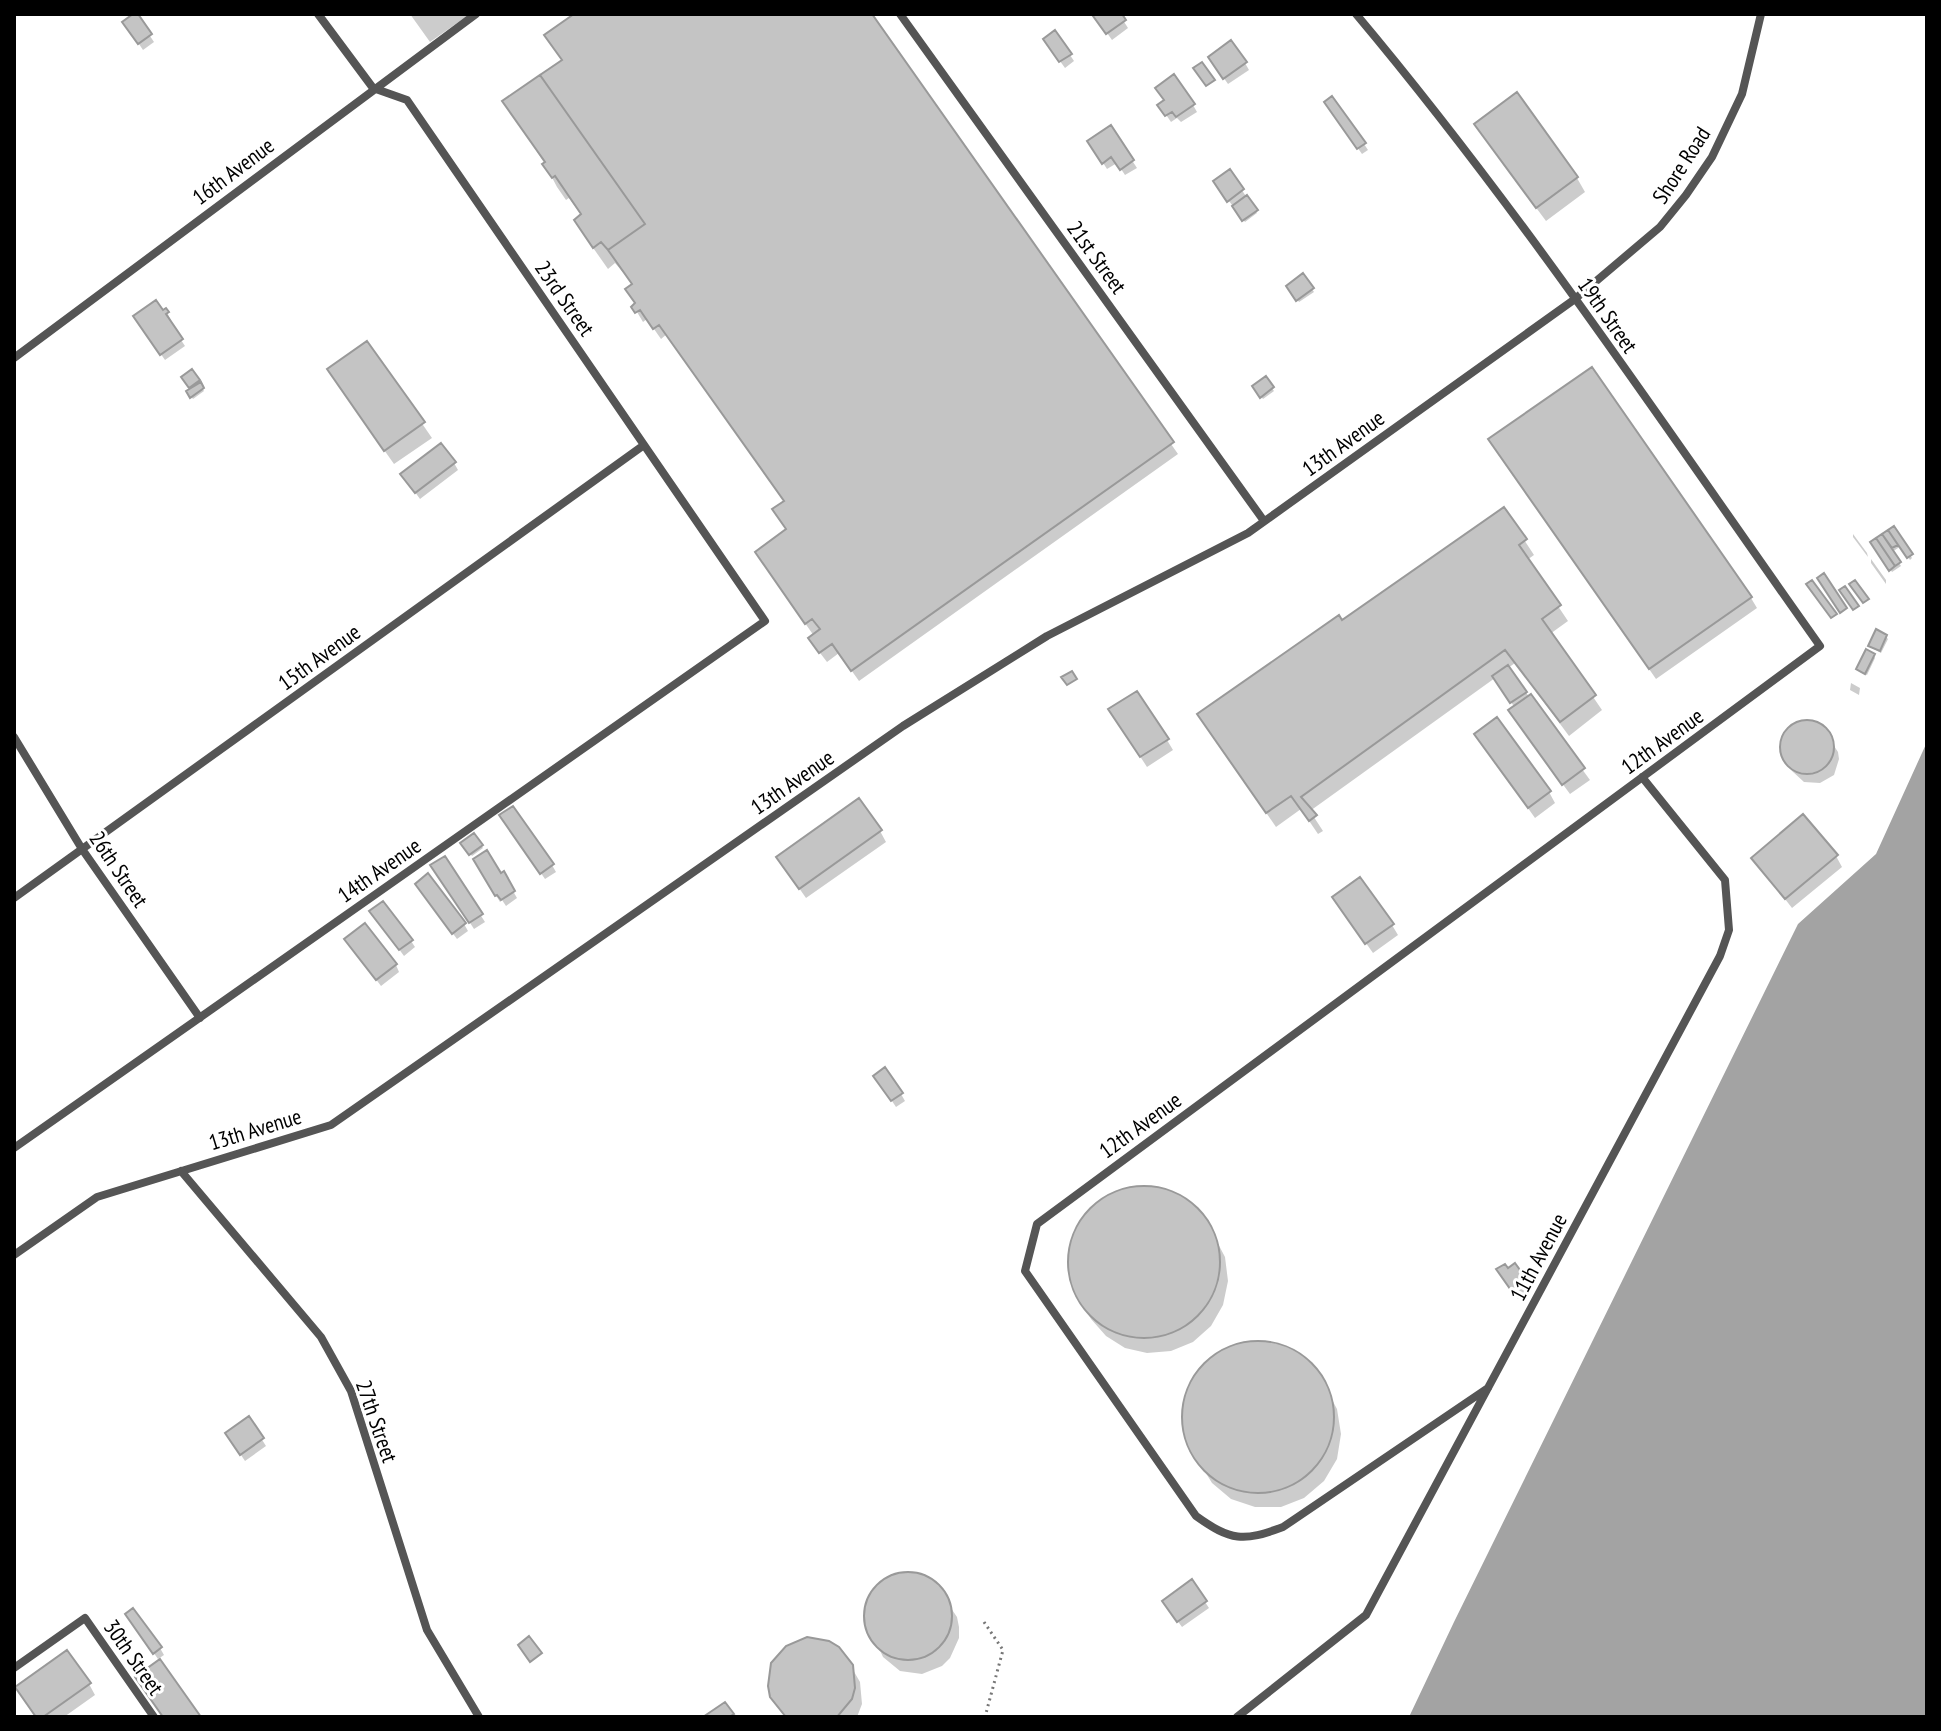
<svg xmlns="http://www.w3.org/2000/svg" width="1941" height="1731" viewBox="0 0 1941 1731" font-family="'PT Sans Narrow',sans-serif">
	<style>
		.water { fill: #a3a3a3 }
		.shadow { fill: #0003 }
		.building { fill: #c4c4c4; stroke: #999; stroke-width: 2 }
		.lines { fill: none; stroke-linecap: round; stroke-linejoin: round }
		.path { stroke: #777; stroke-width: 3; stroke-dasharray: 2 4; stroke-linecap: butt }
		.service { stroke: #555; stroke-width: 8 }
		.labels { text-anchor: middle; stroke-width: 6; stroke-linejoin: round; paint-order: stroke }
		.street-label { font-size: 22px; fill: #000; stroke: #fff }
	</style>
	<rect width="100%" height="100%" fill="#fff"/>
	<path class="water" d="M1927,742V1717H1409L1454,1622L1798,924L1876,854Z"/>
	<path class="shadow" d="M410,14H470L430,42Z
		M577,14H870L1178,454L859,681L839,653L827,662L817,649L814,636L763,563L788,530L786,503L667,334L661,339L647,319L643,322L634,307L637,305L634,285L615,263L608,269L589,242L582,216L569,198L566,200L557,187L545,164L505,102L564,61Z
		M1099,14H1119L1128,28L1112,40L1100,23Z
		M136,15L154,42L143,50L129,29Z
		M1049,46L1070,55L1074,61L1065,68Z
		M1245,63L1249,70L1228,84L1214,64Z
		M1166,101L1193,105L1197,112L1181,122L1177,118L1171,122L1160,106Z
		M1330,109L1364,144L1368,150L1362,154Z
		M1110,127L1137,168L1125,175L1117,163L1107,169L1089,141Z
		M1485,139L1577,178L1585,192L1546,221Z
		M1230,172L1257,213L1245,222L1219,188Z
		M1303,276L1314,292L1299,302L1289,286Z
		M166,311L171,320L169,322L185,346L165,360L139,323Z
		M367,344L432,438L394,464L338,385Z
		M184,377L198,381L204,391L193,399L188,392L192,390Z
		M1265,379L1274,391L1263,399L1254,387Z
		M1497,451L1751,598L1757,608L1656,679Z
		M454,463L458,470L420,499L407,481Z
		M1504,509L1534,555L1527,560L1568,621L1550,634L1602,710L1569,736L1515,663L1508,668L1590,780L1570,794L1517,722L1515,708L1495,678L1310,811L1323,831L1318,834L1301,809L1276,827L1199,715L1342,623Z
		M1893,529L1912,558L1910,560L1901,546L1892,552L1901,566L1892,572L1873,543Z
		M1853,534L1867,553L1868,557L1853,537Z
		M1871,559L1886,580V584L1871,563Z
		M1886,637L1888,639L1881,653L1872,648L1870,645Z
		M1873,655L1875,658L1867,675L1860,672L1858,669Z
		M1851,683L1860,688L1859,695L1850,690Z
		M1117,721L1167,740L1173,750L1147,767Z
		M1806,722L1821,726L1838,752L1839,759L1834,775L1820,783L1804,782L1792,771L1785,759L1783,742L1791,728Z
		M1483,745L1549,792L1555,803L1535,818Z
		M506,822L552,865L556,872L545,879Z
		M880,831L886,842L806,898L785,868Z
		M474,836L483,848L472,856L463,844Z
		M1836,856L1842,867L1792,908L1753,858Z
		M444,858L485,922L474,929L437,872Z
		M475,860L501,875L503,874L517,898L506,906L502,900L500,902Z
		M421,891L464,924L468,931L457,939Z
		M1341,908L1392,925L1398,935L1373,953Z
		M376,918L411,941L415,947L404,956Z
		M351,946L396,965L399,972L381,986Z
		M880,1083L901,1094L905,1101L896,1107Z
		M1142,1188L1166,1191L1188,1202L1205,1219L1225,1257L1228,1281L1223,1305L1211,1326L1193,1342L1171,1351L1147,1353L1125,1348L1106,1336L1091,1319L1072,1282L1070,1260L1074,1238L1084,1218L1100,1202L1120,1192Z
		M1503,1277L1526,1282L1530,1289L1518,1299Z
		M1255,1343L1278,1346L1300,1356L1317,1372L1337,1409L1341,1434L1337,1459L1324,1481L1304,1498L1281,1507H1255L1231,1499L1212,1483L1189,1446L1183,1421L1186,1397L1196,1376L1212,1359L1232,1348Z
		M248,1418L266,1446L245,1461L231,1440Z
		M903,1574L925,1577L934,1583L957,1617L959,1627V1638L950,1658L942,1666L922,1674L900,1671L883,1657L866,1620V1609L875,1589L893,1576Z
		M1205,1602L1209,1608L1182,1627L1168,1608Z
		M131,1621L160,1648L164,1655L158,1659Z
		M845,1656L860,1682L862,1704L857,1717H791Z
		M89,1684L95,1695L64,1717H37Z"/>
	<path class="building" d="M133,14H138L152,34L138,44L122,22Z
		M574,14H872L1174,442L851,671L832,644L819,653L808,638L820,629L812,619L805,624L755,552L786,529L772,509L784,501L659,325L653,329L640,310L635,313L631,307L635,303L625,289L632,284L608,250L645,224L540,75L562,60L544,35Z
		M1096,14H1122L1126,20L1106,34L1093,16Z
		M1055,30L1072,54L1059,62L1043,39Z
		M1231,40L1247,62L1223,79L1208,57Z
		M1202,62L1215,80L1206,86L1193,68Z
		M1174,74L1195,104L1176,117L1172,112L1165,116L1157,105L1164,100L1155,88Z
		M540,75L645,224L608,250L601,242L593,248L574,220L581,214L555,176L552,178L542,164L545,162L502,101Z
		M1517,92L1578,177L1536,208L1474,124Z
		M1332,96L1366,143L1357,149L1324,102Z
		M1111,125L1134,160L1120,170L1111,157L1102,164L1087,141Z
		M1230,169L1244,189L1227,202L1213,181Z
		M1247,195L1258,210L1242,221L1232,206Z
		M1303,273L1314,288L1296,301L1286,286Z
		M156,300L163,310L166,308L169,312L166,314L183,339L160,355L133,316Z
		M367,341L425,422L384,451L327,369Z
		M1592,367L1752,597L1649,669L1488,439Z
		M192,369L200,380L189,388L181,377Z
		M1266,376L1274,387L1260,398L1252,386Z
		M201,382L204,388L190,398L186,391Z
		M441,443L456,462L415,493L400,474Z
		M1504,507L1527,539L1519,545L1561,605L1542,619L1596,695L1560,722L1505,650L1301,797L1317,815L1309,821L1291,796L1266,813L1197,714L1339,615L1342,620Z
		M1894,526L1913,554L1907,558L1888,530Z
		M1888,530L1898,545L1892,548L1882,534Z
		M1882,534L1901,562L1895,566L1876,538Z
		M1876,538L1895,566L1889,571L1870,542Z
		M1824,573L1847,608L1840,613L1817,578Z
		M1812,580L1837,614L1831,618L1806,584Z
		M1855,580L1869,599L1863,603L1849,584Z
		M1845,586L1859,606L1853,610L1839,590Z
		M1876,629L1887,635L1880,651L1868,646Z
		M1866,649L1875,654L1865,674L1856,669Z
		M1508,665L1527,692L1510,703L1492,676Z
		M1072,671L1077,679L1067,685L1061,677Z
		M1137,691L1169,739L1140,757L1108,709Z
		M1531,694L1585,768L1562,785L1508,710Z
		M1497,717L1551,791L1528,808L1474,734Z
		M1780 747a27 27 0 1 1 54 0a27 27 0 1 1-54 0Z
		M859,798L882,830L799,889L776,857Z
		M513,806L554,864L540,874L499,815Z
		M1803,814L1838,855L1785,899L1751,858Z
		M474,833L483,845L469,855L460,843Z
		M487,850L501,873L504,871L515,891L501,900L497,895L495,896L473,859Z
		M445,856L483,914L469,923L430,865Z
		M428,873L466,923L452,934L415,884Z
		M1360,877L1394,924L1365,944L1332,897Z
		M383,901L413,940L399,950L369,911Z
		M365,923L397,964L376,980L344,939Z
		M885,1067L903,1093L891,1101L873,1076Z
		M1068 1262a76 76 0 1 1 152 0a76 76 0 1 1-152 0Z
		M1515,1263L1528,1281L1513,1293L1496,1269L1505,1264L1508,1268Z
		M1182 1417a76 76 0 1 1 152 0a76 76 0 1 1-152 0Z
		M249,1416L264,1438L240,1455L225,1433Z
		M864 1616a44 44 0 1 1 88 0a44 44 0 1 1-88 0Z
		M1192,1579L1207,1601L1177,1622L1162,1601Z
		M133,1608L162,1647L153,1654L125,1614Z
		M529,1636L542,1653L530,1662L518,1645Z
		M807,1637L829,1641L839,1647L853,1665L855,1688L852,1699L837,1717H786L770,1697L768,1686L771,1663L786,1646Z
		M67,1650L91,1683L43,1717H36L15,1687Z
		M160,1659L201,1717H163L135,1677Z
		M725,1702L734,1714L729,1717H703Z"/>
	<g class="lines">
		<path class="path" d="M984,1622L1003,1650L985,1717"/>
		<path class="service" d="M900,14L1264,521
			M1356,14C1524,214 1669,433 1820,646L1037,1224L1025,1271L1196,1516C1231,1541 1243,1542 1283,1527L1488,1388
			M14,358L476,14
			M14,737L82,849L200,1018
			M14,898L644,445
			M14,1148L765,621L407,100L373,88L318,14
			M181,1171L321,1337L351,1391L427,1630L479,1717
			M14,1255L97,1197L331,1125L903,726L1047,636L1248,533L1575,299L1660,227L1686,195L1712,157L1742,94L1761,14
			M14,1668L85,1618L154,1717
			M1237,1717L1366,1615L1720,956L1729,930L1725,880L1642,777"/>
	</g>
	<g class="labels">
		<g class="street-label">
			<text transform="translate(1681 165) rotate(-57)" y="8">Shore Road</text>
			<text transform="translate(233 171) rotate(-37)" y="8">16th Avenue</text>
			<text transform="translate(1097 257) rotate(54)" y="8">21st Street</text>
			<text transform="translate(565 298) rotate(55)" y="8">23rd Street</text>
			<text transform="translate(1608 315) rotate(55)" y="8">19th Street</text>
			<text transform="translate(1343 443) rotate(-36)" y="8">13th Avenue</text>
			<text transform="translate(319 657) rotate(-36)" y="8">15th Avenue</text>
			<text transform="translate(1662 741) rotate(-36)" y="8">12th Avenue</text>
			<text transform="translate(792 782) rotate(-35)" y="8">13th Avenue</text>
			<text transform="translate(119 869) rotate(56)" y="8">26th Street</text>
			<text transform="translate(379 870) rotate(-35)" y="8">14th Avenue</text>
			<text transform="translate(1140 1125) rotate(-36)" y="8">12th Avenue</text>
			<text transform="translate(255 1129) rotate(-17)" y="8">13th Avenue</text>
			<text transform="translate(1538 1257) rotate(-62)" y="8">11th Avenue</text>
			<text transform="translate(377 1421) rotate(71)" y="8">27th Street</text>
			<text transform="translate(134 1657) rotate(55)" y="8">30th Street</text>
		</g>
	</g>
	<rect width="1941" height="1731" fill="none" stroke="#000000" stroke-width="32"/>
</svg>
